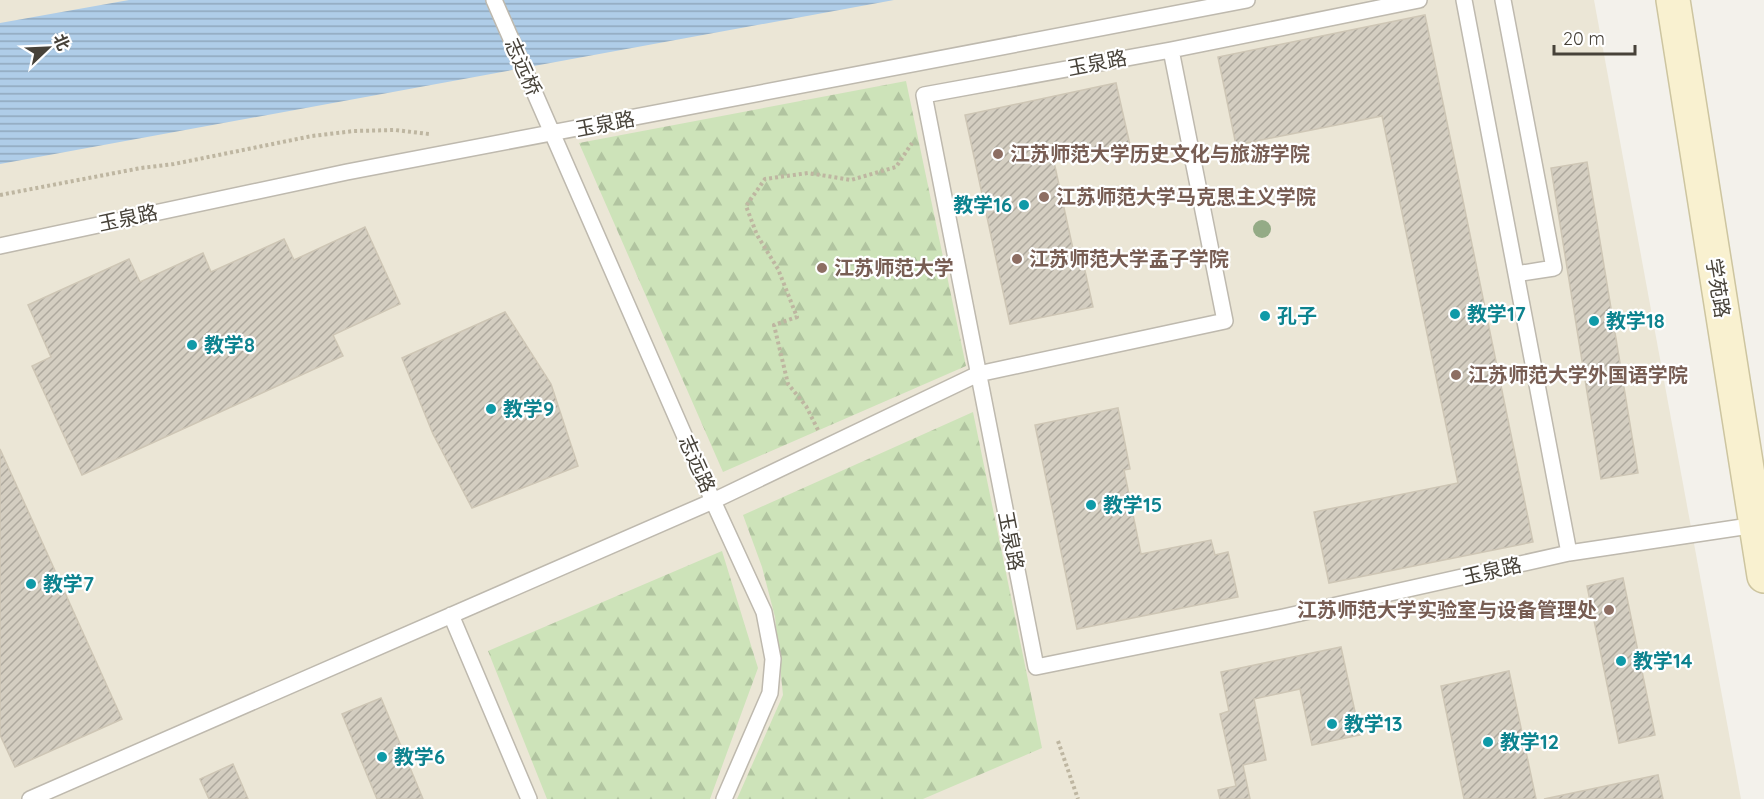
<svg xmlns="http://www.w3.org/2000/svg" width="1764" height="799" viewBox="0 0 1764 799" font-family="Quicksand,'Noto Sans SC',sans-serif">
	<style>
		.education { fill: #ebe6d6 }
		.forest { fill: url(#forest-firs) }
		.water { fill: url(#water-rules) }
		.building { fill: url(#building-hatch); stroke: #cec6b5; stroke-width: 1.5 }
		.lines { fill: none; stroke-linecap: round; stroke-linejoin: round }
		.lane-casing { stroke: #beb9ae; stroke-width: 18 }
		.secondary-casing { stroke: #cdc5a0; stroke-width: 36 }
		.path { stroke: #beb6a1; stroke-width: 4; stroke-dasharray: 3 3; stroke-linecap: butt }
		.lane { stroke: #fff; stroke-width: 15 }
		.secondary { stroke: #f9f1d0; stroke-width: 33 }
		.tree { fill: #94ab86 }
		.education-dot { fill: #8d6e63; stroke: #fff; stroke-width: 2 }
		.culture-dot { fill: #0f9aa8; stroke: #fff; stroke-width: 2 }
		.labels { text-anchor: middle; stroke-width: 4.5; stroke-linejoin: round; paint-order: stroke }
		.street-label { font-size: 20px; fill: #474239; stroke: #fff }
		.education-label { font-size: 20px; font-weight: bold; fill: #785e54; stroke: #fff; text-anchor: start }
		.culture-label { font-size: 20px; font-weight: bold; fill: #0d838f; stroke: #fff; text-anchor: start }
	</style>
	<defs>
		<pattern id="forest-firs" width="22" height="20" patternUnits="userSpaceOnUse" patternTransform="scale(1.5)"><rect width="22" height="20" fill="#cde3b9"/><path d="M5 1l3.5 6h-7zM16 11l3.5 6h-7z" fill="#b1c4a0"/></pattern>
		<pattern id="water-rules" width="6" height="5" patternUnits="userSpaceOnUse" patternTransform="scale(1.5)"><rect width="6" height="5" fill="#afcde8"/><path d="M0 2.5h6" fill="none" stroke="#90a8bd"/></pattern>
		<pattern id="building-hatch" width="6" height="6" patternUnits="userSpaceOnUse" patternTransform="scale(1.5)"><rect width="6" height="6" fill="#d4cec1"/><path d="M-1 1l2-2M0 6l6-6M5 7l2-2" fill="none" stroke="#aea99e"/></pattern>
	</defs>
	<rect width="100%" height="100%" fill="#f3f1eb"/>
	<path class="education" d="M0,0H1594L1741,799H0Z"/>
	<path class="forest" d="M906,81L966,366L723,472L579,143Z
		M973,412L1042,748L923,799H737L783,695L775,617L762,567L743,515Z
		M722,551L758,668L710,799H547L488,651Z"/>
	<path class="water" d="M129,0H894L0,164V23Z"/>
	<path class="building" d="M1425,15L1533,542L1329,583L1314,512L1458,483L1382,116L1236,145L1218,57Z
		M1116,83L1130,145L1054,162L1073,249L1080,248L1093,307L1010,324L965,115Z
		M1587,162L1638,473L1601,479L1551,168Z
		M365,227L400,304L333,335L343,356L82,475L32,366L51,357L28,305L129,259L140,282L203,253L211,272L284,239L294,260Z
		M505,312L551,384L578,466L472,508L433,434L402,358Z
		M1118,408L1130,469L1124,470L1141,554L1211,540L1215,555L1228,552L1238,597L1077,629L1035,425Z
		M0,449L122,719L15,767L0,735Z
		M1623,578L1655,735L1619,743L1587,586Z
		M1341,647L1360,735L1312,745L1300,689L1254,699L1266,760L1243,765L1250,799H1220L1218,790L1236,786L1220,714L1229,711L1221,672Z
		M1509,671L1536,799H1464L1441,686Z
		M381,698L423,799H377L342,714Z
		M233,764L248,799H209L200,779Z
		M1658,775L1663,799H1544Z"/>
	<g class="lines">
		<defs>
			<path id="lane" d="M494,0L713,501L764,612L773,659L770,693L724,799
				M1419,0L1171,50L924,95L1036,667L1283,617L1569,553L1464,0
				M1503,0L1554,268L1516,274
				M0,246L347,172L1247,0
				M1569,553L1756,525
				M451,615L529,799
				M30,799L713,501L978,374L1225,321L1171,50"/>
			<path id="secondary" d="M1673,0L1764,576"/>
		</defs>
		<use href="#lane" class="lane-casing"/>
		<use href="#secondary" class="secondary-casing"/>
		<path class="path" d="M0,195L141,168L174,164L312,136L354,131L395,130L429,134
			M818,430L806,406L788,384L774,325L797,317L778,269L757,235L746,206L765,179L808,173L851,180L896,167L912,143
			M1058,741L1078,799"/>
		<use href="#lane" class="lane"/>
		<use href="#secondary" class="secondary"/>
	</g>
	<circle class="tree" cx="1262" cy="229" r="9"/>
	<g class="education-dot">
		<circle cx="998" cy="154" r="6"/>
		<circle cx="1044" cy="197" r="6"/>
		<circle cx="1017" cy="259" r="6"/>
		<circle cx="822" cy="268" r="6"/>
		<circle cx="1456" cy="375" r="6"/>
		<circle cx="1609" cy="610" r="6"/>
	</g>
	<g class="culture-dot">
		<circle cx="1024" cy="205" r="6"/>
		<circle cx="1455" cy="314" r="6"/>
		<circle cx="1265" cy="316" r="6"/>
		<circle cx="1594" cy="321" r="6"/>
		<circle cx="192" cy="345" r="6"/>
		<circle cx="491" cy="409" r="6"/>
		<circle cx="1091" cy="505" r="6"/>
		<circle cx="31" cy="584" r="6"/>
		<circle cx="1621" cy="661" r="6"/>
		<circle cx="1332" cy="724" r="6"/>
		<circle cx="1488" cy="742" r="6"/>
		<circle cx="382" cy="757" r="6"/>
	</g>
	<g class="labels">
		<g class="street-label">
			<text transform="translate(1097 63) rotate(-11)" y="7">玉泉路</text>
			<text transform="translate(523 67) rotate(66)" y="7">志远桥</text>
			<text transform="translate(605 124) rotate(-11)" y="7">玉泉路</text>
			<text transform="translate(128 218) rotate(-12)" y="7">玉泉路</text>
			<text transform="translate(1718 288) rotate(81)" y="7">学苑路</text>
			<text transform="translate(697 464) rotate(66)" y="7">志远路</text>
			<text transform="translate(1011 541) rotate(79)" y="7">玉泉路</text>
			<text transform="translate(1492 571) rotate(-13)" y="7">玉泉路</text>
		</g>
		<g class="education-label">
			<text x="1010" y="161">江苏师范大学历史文化与旅游学院</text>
			<text x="1056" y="204">江苏师范大学马克思主义学院</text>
			<text x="1029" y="266">江苏师范大学孟子学院</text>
			<text x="834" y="275">江苏师范大学</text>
			<text x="1468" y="382">江苏师范大学外国语学院</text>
			<text x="1597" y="617" text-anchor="end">江苏师范大学实验室与设备管理处</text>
		</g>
		<g class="culture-label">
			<text x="1012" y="212" text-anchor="end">教学16</text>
			<text x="1467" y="321">教学17</text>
			<text x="1277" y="323">孔子</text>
			<text x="1606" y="328">教学18</text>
			<text x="204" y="352">教学8</text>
			<text x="503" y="416">教学9</text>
			<text x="1103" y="512">教学15</text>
			<text x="43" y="591">教学7</text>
			<text x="1633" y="668">教学14</text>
			<text x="1344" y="731">教学13</text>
			<text x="1500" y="749">教学12</text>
			<text x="394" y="764">教学6</text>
		</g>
	</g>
	<g transform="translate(48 48) rotate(67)" stroke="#ffffff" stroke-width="4.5" paint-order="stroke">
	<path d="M0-4.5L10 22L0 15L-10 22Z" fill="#474239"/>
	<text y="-9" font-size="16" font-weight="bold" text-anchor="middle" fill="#474239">北</text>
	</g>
	<path d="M1554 45v9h81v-9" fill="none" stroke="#474239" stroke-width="3"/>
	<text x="1563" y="45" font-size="18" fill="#474239" stroke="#ffffff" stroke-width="4.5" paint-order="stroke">20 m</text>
</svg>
